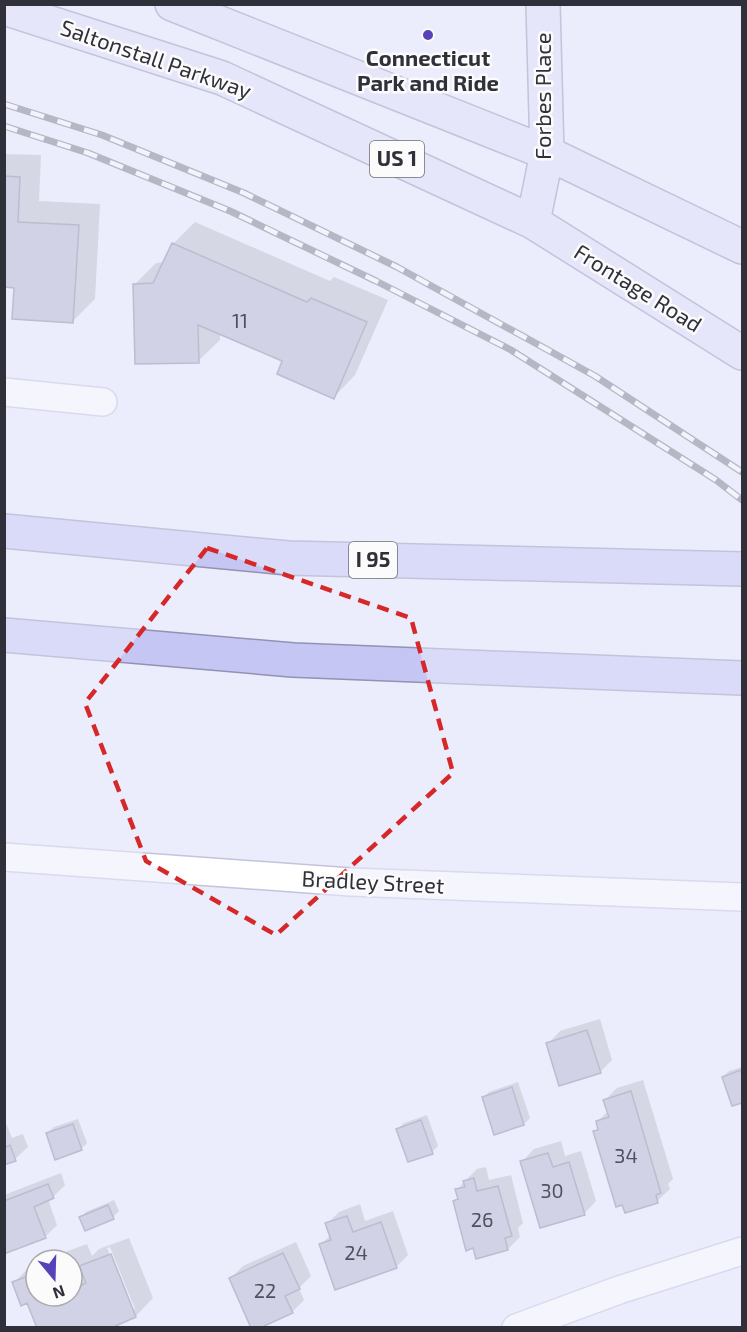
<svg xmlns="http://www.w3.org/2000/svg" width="747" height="1332" viewBox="0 0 747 1332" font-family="'Exo 2',sans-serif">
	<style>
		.shadow { fill: #0003; fill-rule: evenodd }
		.building { fill: #b1b1ca; stroke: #83839b; stroke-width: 1.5 }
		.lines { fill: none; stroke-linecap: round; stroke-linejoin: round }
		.minor-casing { stroke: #c3c3dd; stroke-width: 30 }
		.primary-casing { stroke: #9292b3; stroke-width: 36 }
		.motorway-casing { stroke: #9292b3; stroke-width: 36 }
		.minor { stroke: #fff; stroke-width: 27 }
		.primary { stroke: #ddddf8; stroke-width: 33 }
		.motorway { stroke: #c6c6f4; stroke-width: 33 }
		.rail-casing { stroke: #777784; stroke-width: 7 }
		.rail { stroke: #fbfbfb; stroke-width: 4.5; stroke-dasharray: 14; stroke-linecap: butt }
		.marked { fill: none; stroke: #d62828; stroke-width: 4.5; stroke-dasharray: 12 8; stroke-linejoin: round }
		.poi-dot { fill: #5742ba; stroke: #fbfbfb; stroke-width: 2 }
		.labels { text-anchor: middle; stroke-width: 5; stroke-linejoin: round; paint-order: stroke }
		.number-label { font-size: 20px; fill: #50505e }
		.shield { fill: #fbfbfb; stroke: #6d6d74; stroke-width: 1.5 }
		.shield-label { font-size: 21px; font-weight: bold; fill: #30303a }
		.poi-label { font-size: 22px; font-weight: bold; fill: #30303a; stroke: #fbfbfb }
		.street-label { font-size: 22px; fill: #30303a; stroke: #fbfbfb }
	</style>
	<rect width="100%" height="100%" fill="#ebecfc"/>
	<path class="shadow" d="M4,154L41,155L39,201L100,204L95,299L73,321L15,286H4Z
		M195,222L330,281L334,277L388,300L355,375L334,397L284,360L220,332V340L198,361L135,284L156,263L165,262L173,244Z
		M600,1019L612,1060L600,1072L548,1044L560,1031Z
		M742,1067V1101L733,1104L723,1077L729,1071Z
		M643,1080L673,1179L668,1184L670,1189L657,1201L595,1132L599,1127L597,1122L608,1111L605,1100L617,1088Z
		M518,1082L530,1118L524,1124L483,1098L489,1092Z
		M427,1115L438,1146L432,1152L398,1129L404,1123Z
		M4,1118L12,1138L23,1134L28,1147L15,1159L4,1163Z
		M78,1119L87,1143L81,1149L48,1133L54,1127Z
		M561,1141L565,1156L581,1151L596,1201L584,1214L522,1162L534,1149Z
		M486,1167L489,1180L511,1175L523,1223L518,1228L520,1237L508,1249L455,1201L459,1197L457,1190L465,1181L477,1169Z
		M61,1173L65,1185L53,1197L48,1199L57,1225L45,1237L4,1253V1195Z
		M114,1200L119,1211L113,1217L80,1218L86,1212Z
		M360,1204L365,1221L393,1211L408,1255L396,1267L321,1244L331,1235L327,1224L339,1212Z
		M129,1238L153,1298L136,1316L28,1301L14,1283L31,1265L36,1263V1296H72V1260H44L87,1244L92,1256L99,1249ZM110,1247L135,1309H132L107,1248Z
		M296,1242L311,1276L299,1288L304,1300L292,1312L231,1278L243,1266Z"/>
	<path class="building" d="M4,176L20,177L18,222L79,225L73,323L12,319L14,288L4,287Z
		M172,243L307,302L311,298L367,322L334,399L277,374L282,361L198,325L199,363L135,364L133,284L153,283Z
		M587,1030L601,1073L559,1086L546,1043Z
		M741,1070L742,1076V1103L732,1106L722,1077Z
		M512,1087L524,1125L494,1135L482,1097Z
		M631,1091L661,1193L656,1195L658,1203L625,1213L622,1205L616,1207L593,1131L598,1130L596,1121L609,1117L603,1100Z
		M421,1120L433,1154L408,1162L396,1129Z
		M73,1124L82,1150L55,1160L46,1133Z
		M10,1145L16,1161L4,1165V1148Z
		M548,1153L553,1167L569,1162L585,1215L540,1228L520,1161Z
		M474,1178L477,1191L498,1186L512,1236L505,1238L508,1250L476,1259L473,1248L466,1251L453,1201L458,1199L455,1189L465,1187L463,1181Z
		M48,1184L54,1198L34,1207L46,1238L4,1254V1201Z
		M108,1205L114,1219L85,1231L79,1217Z
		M347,1216L353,1232L381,1222L397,1268L335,1290L319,1244L331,1240L325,1223Z
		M283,1253L300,1289L285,1296L293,1313L260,1328H251L229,1278Z
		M111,1254L136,1317L111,1328H37L27,1303L21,1306L12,1282L36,1273V1296H72V1268L79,1286L86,1283L79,1266Z"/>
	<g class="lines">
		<defs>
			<path id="minor" d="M4,392L103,402
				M4,857L350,882L742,897
				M516,1328L619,1290L742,1251"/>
			<path id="primary" d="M172,4L547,153L742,247
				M4,8L222,78L533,222L742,353
				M533,222L547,153L543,4"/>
			<path id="motorway" d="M4,531L288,558L742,569
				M4,635L293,660L742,678"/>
		</defs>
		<use href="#minor" class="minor-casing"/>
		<use href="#primary" class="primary-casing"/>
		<use href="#motorway" class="motorway-casing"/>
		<use href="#minor" class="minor"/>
		<use href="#primary" class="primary"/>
		<use href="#motorway" class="motorway"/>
		<defs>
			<path id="rail" d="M4,104L102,135L244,193L397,267L595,376L742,472
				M4,126L88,153L230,211L376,281L511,350L716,480L742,500"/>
		</defs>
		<use href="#rail" class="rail-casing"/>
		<use href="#rail" class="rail"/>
	</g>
	<path d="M0 0H747V1332H0ZM207,548L411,618L453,773L276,935L146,861L85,703Z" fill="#ebecfc" fill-opacity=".55" fill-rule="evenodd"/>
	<path class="marked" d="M207,548L411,618L453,773L276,935L146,861L85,703Z"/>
	<circle class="poi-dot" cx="428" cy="35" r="6"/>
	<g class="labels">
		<g class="number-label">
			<text x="240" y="328">11</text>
			<text x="626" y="1163">34</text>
			<text x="552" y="1198">30</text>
			<text x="482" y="1227">26</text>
			<text x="356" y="1260">24</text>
			<text x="265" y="1298">22</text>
		</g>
		<g class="shield">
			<rect x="370" y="141" width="54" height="36" rx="4.5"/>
			<rect x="349" y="542" width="48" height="36" rx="4.5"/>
		</g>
		<g class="shield-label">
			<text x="397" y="166">US 1</text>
			<text x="373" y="567">I 95</text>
		</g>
		<g class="poi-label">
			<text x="428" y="66">Connecticut<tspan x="428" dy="25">Park and Ride</tspan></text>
		</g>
		<g class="street-label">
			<text transform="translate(156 59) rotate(19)" y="8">Saltonstall Parkway</text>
			<text transform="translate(543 96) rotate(-90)" y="8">Forbes Place</text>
			<text transform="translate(638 288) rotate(32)" y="8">Frontage Road</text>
			<text transform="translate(373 882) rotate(3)" y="8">Bradley Street</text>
		</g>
	</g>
	<rect width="747" height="1332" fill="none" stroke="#30303a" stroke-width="12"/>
	<g transform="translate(54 1278) rotate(161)"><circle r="28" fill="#fbfbfb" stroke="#aaaaae" stroke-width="1.5"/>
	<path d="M0-4.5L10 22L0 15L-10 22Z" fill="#5742ba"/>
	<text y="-9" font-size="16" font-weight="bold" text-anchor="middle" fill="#30303a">N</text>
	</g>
</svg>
